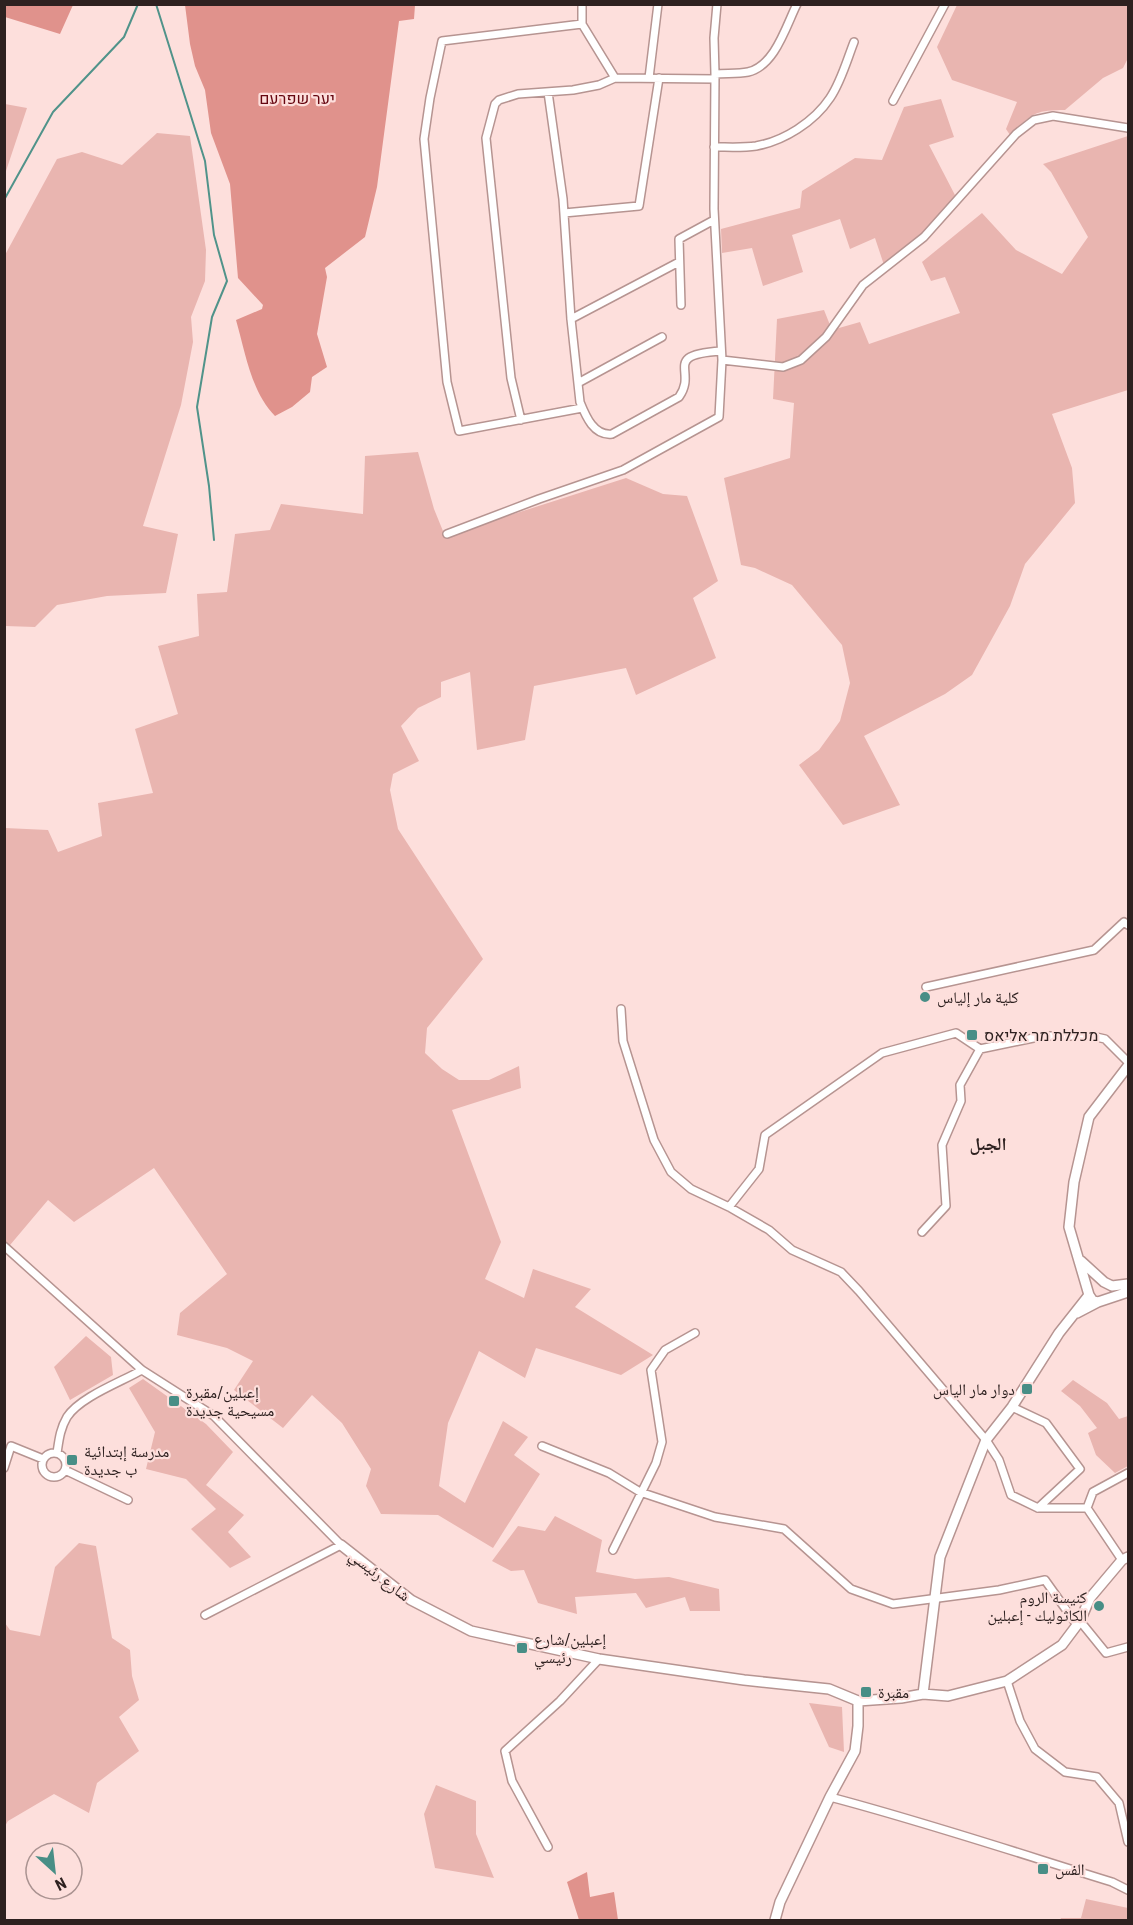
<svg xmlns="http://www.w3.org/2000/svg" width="1133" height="1925" viewBox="0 0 1133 1925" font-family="'Roboto Condensed','Noto Naskh Arabic',Heebo,sans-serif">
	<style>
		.green { fill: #e9b5b0 }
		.forest { fill: #e0928c }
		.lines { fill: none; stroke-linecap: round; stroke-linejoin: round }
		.stream { stroke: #50938a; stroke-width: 2 }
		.street-casing { stroke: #b69491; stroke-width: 10 }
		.secondary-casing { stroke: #b69491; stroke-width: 12 }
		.street { stroke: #fff; stroke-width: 7 }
		.secondary { stroke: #fff; stroke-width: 9 }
		.poi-dot { fill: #488e86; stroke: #fddfdc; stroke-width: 2 }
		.labels { text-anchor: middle; stroke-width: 4.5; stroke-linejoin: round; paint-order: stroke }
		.park-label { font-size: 16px; fill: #660610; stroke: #fddfdc }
		.poi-label { font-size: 16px; fill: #2e2120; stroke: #fddfdc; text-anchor: start }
		.street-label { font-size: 16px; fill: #2e2120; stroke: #fddfdc }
		.neighbourhood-label { font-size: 18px; font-weight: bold; fill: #2e2120; stroke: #fddfdc }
	</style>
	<rect width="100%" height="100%" fill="#fddfdc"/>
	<path class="green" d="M957,5H1128V58L1123,68L1103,78L1065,110C1034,110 1032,114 1010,135L1006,129L1017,102L952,80L937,47Z
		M941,99L954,137L929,145L956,197L947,210L885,268L875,238L850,249L840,219L792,235L803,272L763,286L752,248L722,253L721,229L800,208L802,191L855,158L882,160L904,107Z
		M5,104L27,108L5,174L4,104Z
		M157,133L190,136L206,250L205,281L191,317L193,342L181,405L143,526L178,534L166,593L107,596L57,605L35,627L5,626V255L57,159L82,152L122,165Z
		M1128,136V390L1052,414L1072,468L1075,503L1025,564L1010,606L972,675L945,694L864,736L900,805L843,825L799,765L819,750L840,721L850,683L842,645L792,585L755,568L741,565L724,478L790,458L794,403L773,399L777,319L824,310L832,330L860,322L869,344L960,313L945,277L931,281L922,262L982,213L1016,250L1062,274L1088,237L1051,172L1043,164Z
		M418,452L434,509L445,536L626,478L663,494L687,496L718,581L693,598L716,658L636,695L626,668L534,686L525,740L477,750L470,672L441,682V697L418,708L401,726L419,761L393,774L390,790L398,829L483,959L427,1028L425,1053L442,1069L459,1080H489L519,1066L521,1088L452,1110L501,1242L485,1279L524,1298L533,1269L591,1289L575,1307L653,1355L621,1375L536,1348L525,1378L479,1351L448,1423L439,1486L465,1503L503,1421L528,1437L514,1455L540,1474L493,1548L438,1515L381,1514L366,1486L371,1469L342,1423L312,1395L283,1428L234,1390L253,1361L227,1348L177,1335L180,1313L227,1274L154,1168L74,1222L48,1200L5,1251V828L48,830L58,852L102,836L98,803L153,793L135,729L178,714L158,646L199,636L197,594L227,592L235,534L270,530L281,504L363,514L365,456Z
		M86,1336L111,1357L113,1375L70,1400L54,1367Z
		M143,1379L206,1424L233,1452L206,1485L244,1515L228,1532L251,1557L230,1568L191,1529L216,1509L186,1479L146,1469L155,1432L129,1388Z
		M1073,1380L1107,1403L1119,1419L1128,1416V1466L1115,1473L1096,1455L1088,1433L1097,1428L1080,1406L1061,1391Z
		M555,1516L602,1540L596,1572L635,1579L669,1577L719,1589L720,1611H690L685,1597L646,1608L636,1593L575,1597L577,1614L538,1603L524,1570L511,1571L492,1561L518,1526L545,1531Z
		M79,1543L96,1546L112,1638L130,1650L132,1676L139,1700L119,1717L139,1751L97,1783L89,1813L54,1794L8,1821L5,1826V1623L10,1630L40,1636L55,1567Z
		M809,1703L842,1707L844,1752L829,1747Z
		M436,1785L476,1801V1834L494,1878L435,1868L424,1814Z
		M1086,1899L1128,1908V1920H1060L1061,1918H1081Z"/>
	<path class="forest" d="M4,5L5,4L73,5L60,34L5,17Z
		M185,5H415L414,19L399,21L377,187L365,237L325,268L327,277L317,334L327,367L312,377L310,392L292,407L275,416C251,392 245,351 236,320L262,309L263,305L238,278L230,184L211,133L205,90L195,66L190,44Z
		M587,1872L590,1897L614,1892L618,1920H579L567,1882Z"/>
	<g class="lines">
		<path class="stream" d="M156,4L205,161L214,235L227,281L212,317L197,407L209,486L214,540
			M4,200L53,112L124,37L138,4"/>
		<defs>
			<path id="street" d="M582,4V24L615,78
				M715,74C726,73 738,74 748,72C775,66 786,26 797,4
				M649,78L658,4
				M548,92L563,199L571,319L580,402C586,417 594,436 612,434L679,397C698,371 661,355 721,351
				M893,101L945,4
				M714,147C728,147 743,148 756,146C784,141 814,122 830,98C841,82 847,60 854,42
				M564,213L639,206L659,78
				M681,305L679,239L714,220
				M571,319L679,262
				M722,360L783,367L801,360L826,337L863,285L924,237L1016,134L1034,120L1053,116L1128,128
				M578,383L662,337
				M582,408L459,431L447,382L424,139L430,98L442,41L582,24
				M521,420L511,378L486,138L495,104L499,100L518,94L573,90L599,85L615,78L715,79
				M447,534L539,499L623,470L719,417L722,360L714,209L715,74L714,38L717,4
				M926,987L1094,950L1124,922L1128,925
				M621,1009L623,1041L654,1140L671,1172L691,1189L729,1207L769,1230L792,1250L841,1272L859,1291L986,1440L999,1460L1011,1495L1038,1508H1087L1122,1560
				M729,1207L759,1169L765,1135L882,1053L956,1033L980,1049
				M922,1232L946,1206L942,1145L961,1101L960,1085L980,1049L1043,1036H1092L1105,1039L1128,1062
				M4,1246L142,1370L214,1416L341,1545L205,1615
				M1012,1407L1046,1423L1080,1469L1038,1508
				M542,1446L609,1473L640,1492L715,1517L784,1529L851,1589L893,1604L999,1590L1045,1580L1077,1625
				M42 1465a12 12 0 1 1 24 0a12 12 0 1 1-24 0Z
				M57,1453C59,1440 60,1429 67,1417C80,1397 121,1382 142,1370
				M4,1468L11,1446L43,1459
				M65,1470L128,1500
				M1087,1508L1093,1492L1128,1473
				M613,1550L656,1463L662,1442L651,1370L665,1350L695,1333
				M1080,1621L1106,1653L1128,1647
				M1007,1681L1020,1721L1035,1749L1065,1772L1097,1777L1119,1803L1128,1842
				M830,1797C925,1822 1018,1853 1112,1882L1128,1890
				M548,1847L512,1781L505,1751L560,1701L599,1659"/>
			<path id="secondary" d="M1081,1261L1104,1282L1112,1286
				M1112,1286L1128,1284
				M1098,1302L1093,1301L1089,1295L1069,1227L1074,1182L1089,1117L1128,1066
				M1077,1313L1098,1302L1128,1292
				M341,1545L411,1600L471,1631L599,1659L744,1680L829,1689L858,1701L901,1698L923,1694L948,1696L1007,1681L1062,1645L1080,1621L1090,1598L1122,1560L1128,1557
				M923,1694L940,1557L986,1440L1012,1407L1059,1333L1089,1295
				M775,1920L780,1902L830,1797L855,1751L858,1726V1701"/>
		</defs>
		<use href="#street" class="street-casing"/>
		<use href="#secondary" class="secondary-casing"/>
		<use href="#street" class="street"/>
		<use href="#secondary" class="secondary"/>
	</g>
	<g class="poi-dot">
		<circle cx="925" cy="997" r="6"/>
		<rect x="966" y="1029" width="12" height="12" rx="3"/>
		<rect x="1021" y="1383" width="12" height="12" rx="3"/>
		<rect x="168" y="1395" width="12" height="12" rx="3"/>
		<rect x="66" y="1454" width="12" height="12" rx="3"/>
		<circle cx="1099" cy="1606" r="6"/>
		<rect x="516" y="1642" width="12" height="12" rx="3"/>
		<rect x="860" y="1686" width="12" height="12" rx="3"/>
		<rect x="1037" y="1863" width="12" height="12" rx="3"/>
	</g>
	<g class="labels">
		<g class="park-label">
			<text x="297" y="104">יער שפרעם</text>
		</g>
		<g class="poi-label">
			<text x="937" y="1003">كلية مار إلياس</text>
			<text x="984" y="1041">מכללת מר אליאס</text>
			<text x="1015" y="1395" text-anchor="end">دوار مار الياس</text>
			<text x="186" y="1398">إعبلين/مقبرة<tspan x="186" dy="18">مسيحية جديدة</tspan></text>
			<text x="84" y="1457">مدرسة إبتدائية<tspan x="84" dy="18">ب جديدة</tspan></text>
			<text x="1087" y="1603" text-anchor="end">كنيسة الروم<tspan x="1087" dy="18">الكاثوليك - إعبلين</tspan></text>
			<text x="534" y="1645">إعبلين/شارع<tspan x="534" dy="18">رئيسي</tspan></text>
			<text x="878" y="1698">مقبرة</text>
			<text x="1055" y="1875">الفس</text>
		</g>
		<g class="street-label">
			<text transform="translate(380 1575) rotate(38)" y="6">شارع رئيسي</text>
		</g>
		<g class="neighbourhood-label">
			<text x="988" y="1150">الجبل</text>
		</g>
	</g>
	<rect width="1133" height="1925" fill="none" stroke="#2e2120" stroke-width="12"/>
	<g transform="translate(54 1871) rotate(153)"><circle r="28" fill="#fddfdc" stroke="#aa9391" stroke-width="1.5"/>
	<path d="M0-4.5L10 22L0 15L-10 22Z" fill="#488e86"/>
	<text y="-9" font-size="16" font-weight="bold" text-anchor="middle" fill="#2e2120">N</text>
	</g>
</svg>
